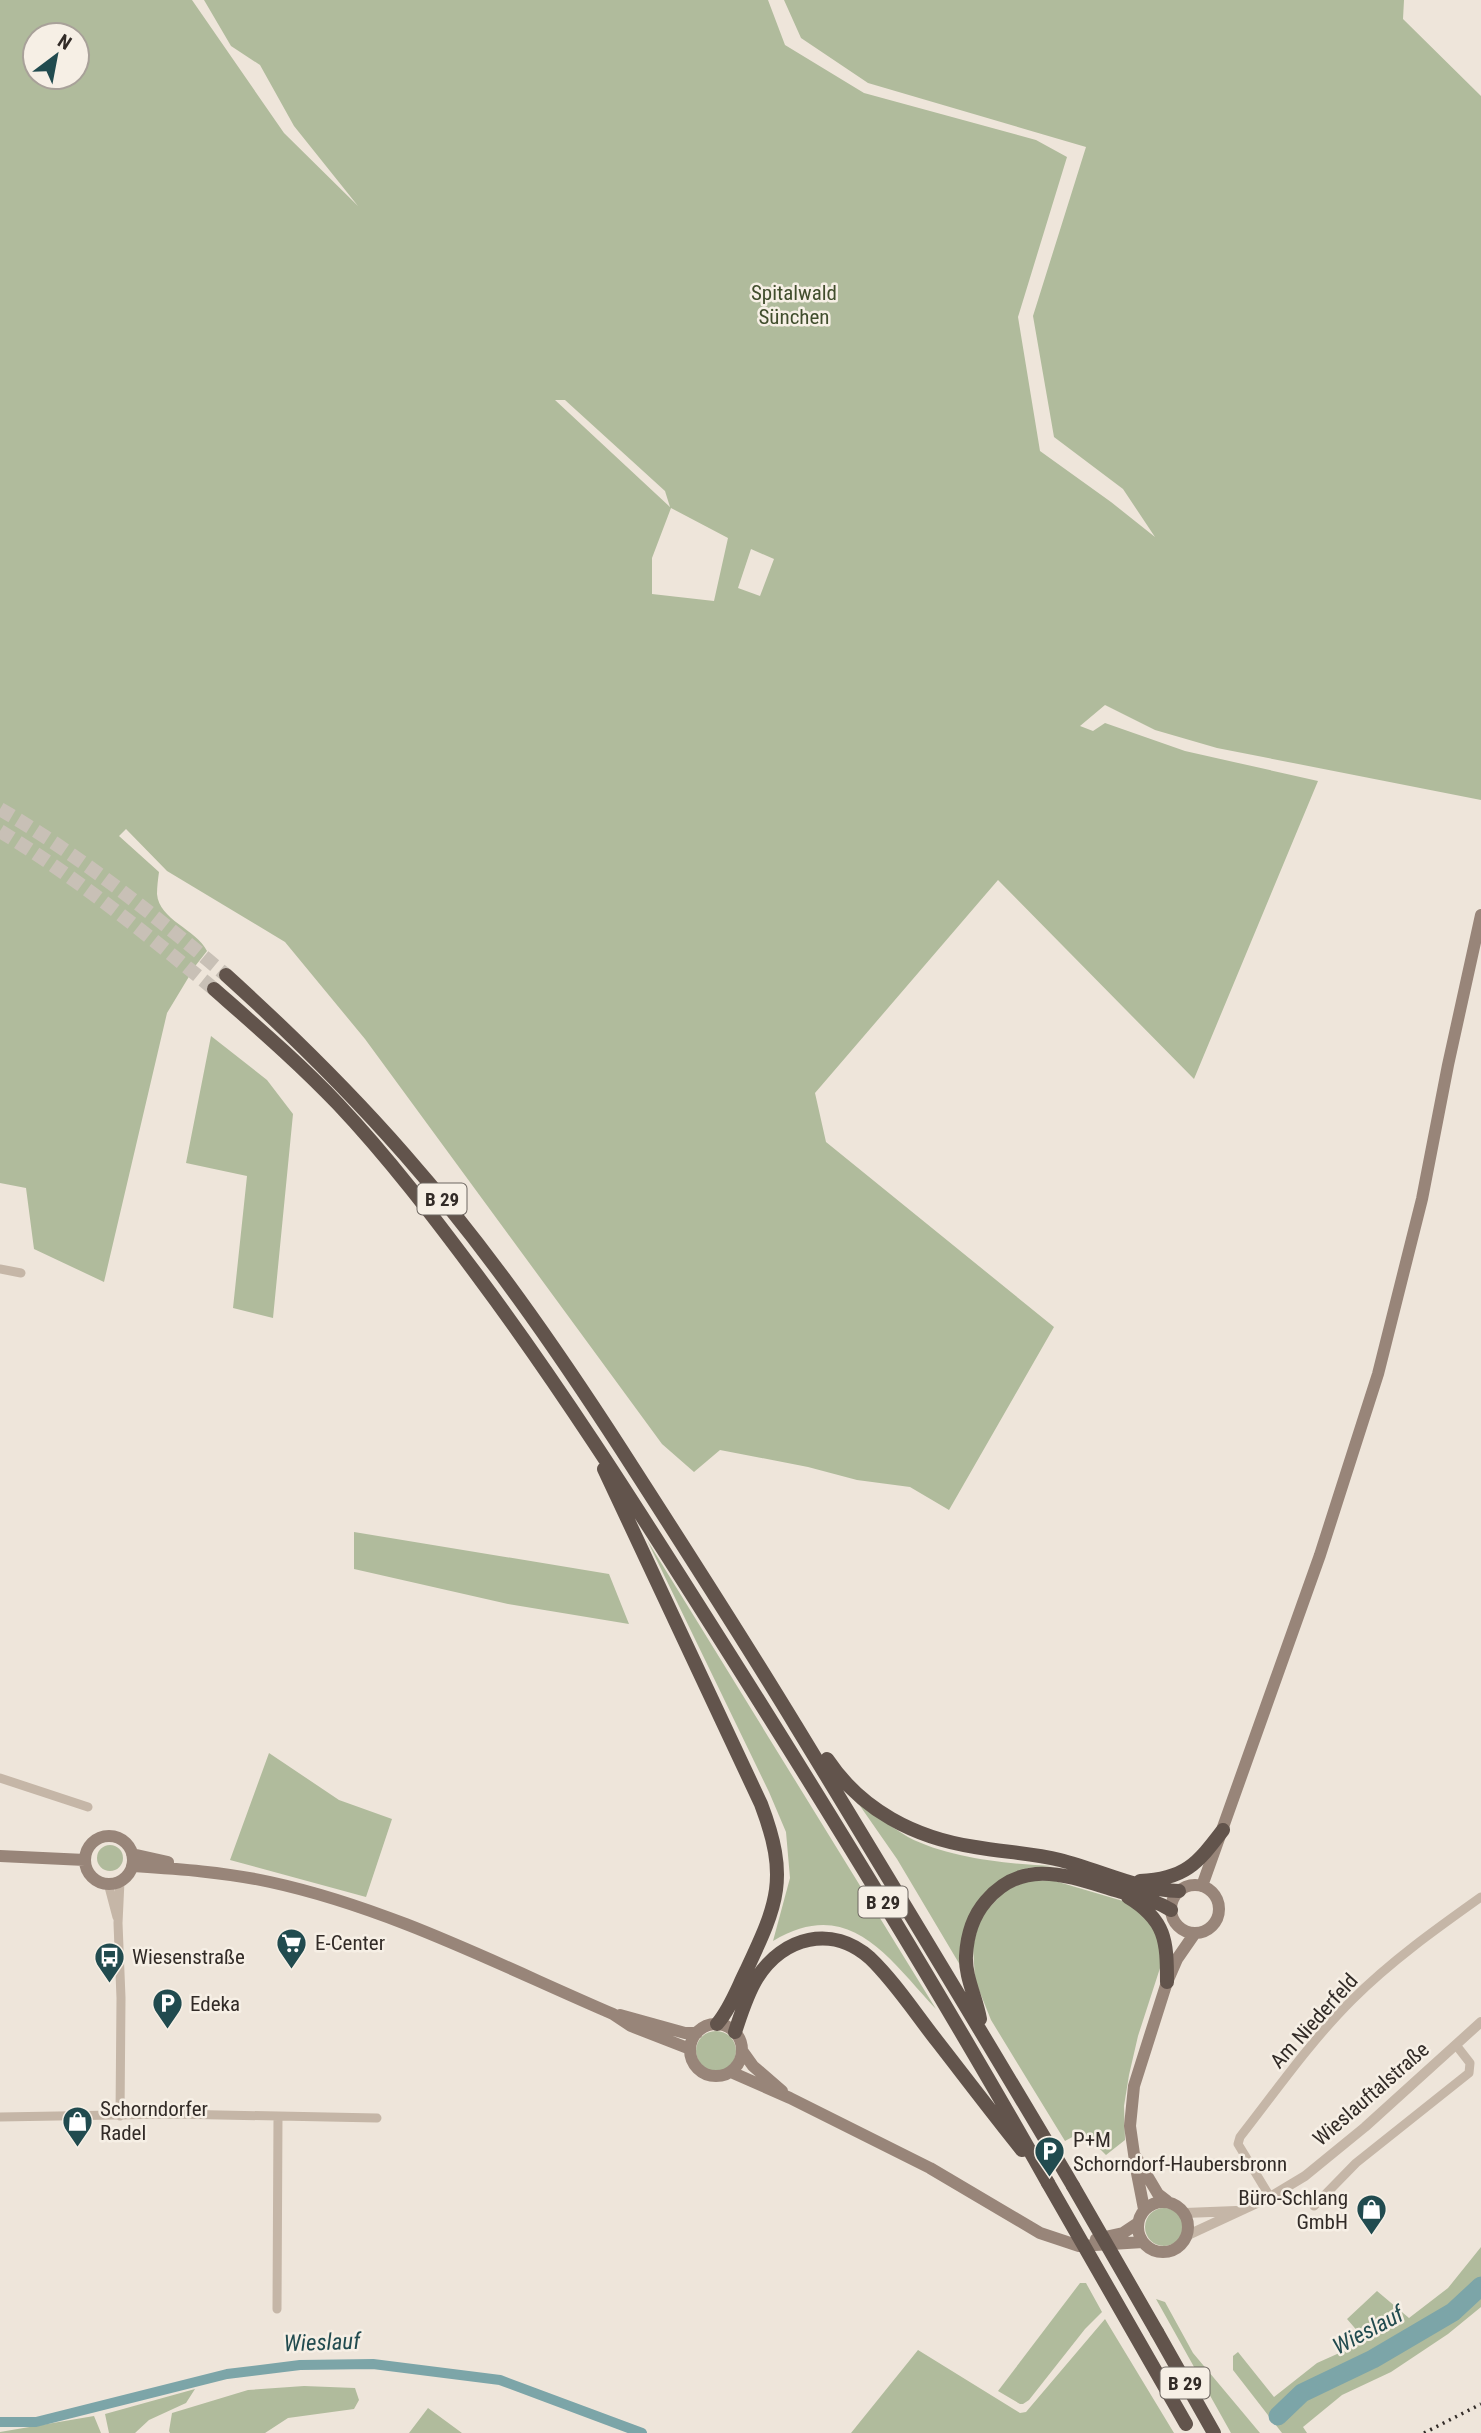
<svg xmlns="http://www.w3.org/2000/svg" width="1481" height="2433" viewBox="0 0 1481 2433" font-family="'Roboto Condensed',sans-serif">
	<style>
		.green { fill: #b0bb9c; fill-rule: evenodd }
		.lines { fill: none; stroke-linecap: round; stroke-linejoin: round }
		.canal { stroke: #7ca5a8; stroke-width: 10 }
		.river { stroke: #7ca5a8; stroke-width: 19 }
		.trunk-tunnel { stroke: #c8c0b6; stroke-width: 14; stroke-dasharray: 14 7; stroke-linecap: butt }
		.minor { stroke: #c5b6a7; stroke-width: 9 }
		.tertiary { stroke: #c5b6a7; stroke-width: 10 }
		.secondary { stroke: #988579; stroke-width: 12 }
		.trunk { stroke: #62544c; stroke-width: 14 }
		.rail { stroke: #322b27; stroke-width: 3.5; stroke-dasharray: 2 5; stroke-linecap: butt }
		.trunk-bridge { stroke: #62544c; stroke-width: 14 }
		.labels { text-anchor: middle; stroke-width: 5; stroke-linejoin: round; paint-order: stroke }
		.shield { fill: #f6efe5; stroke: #6d6660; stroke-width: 2 }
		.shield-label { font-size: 19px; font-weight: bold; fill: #322b27 }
		.park-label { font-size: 21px; fill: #414e2d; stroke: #f6efe5 }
		.poi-label { font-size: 21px; fill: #322b27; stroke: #f6efe5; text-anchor: start }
		.street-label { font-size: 21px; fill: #322b27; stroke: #f6efe5 }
		.water-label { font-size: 23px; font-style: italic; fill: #214b4f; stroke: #f6efe5 }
	</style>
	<rect width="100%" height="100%" fill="#eee5da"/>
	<path class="green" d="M0,0H192L284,133L358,206L294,126L260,65L231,46L204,0H768L785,45L864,93L1036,140L1067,157L1018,317L1040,451L1111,502L1155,537L1123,489L1054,437L1033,316L1086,147L868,83L801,38L784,0H1404L1403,19L1481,96V800L1217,748L1155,730L1105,705L1080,726L1093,731L1105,723L1185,751L1318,781L1194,1079L998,880L815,1093L826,1142L1054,1327L949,1510L910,1487L857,1480L808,1467L720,1450L694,1472L662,1444L365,1039L285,942L167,871L126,829L119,836L159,872C158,879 157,887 157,894C159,920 196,929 207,951L196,965L167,1013L104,1282L34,1249L26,1188L0,1183ZM77,35V77H35V35ZM555,400H565L665,491L670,507ZM671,508L728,538L714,601L652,594V558ZM751,549L774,559L760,596L738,588Z
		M211,1036L267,1080L293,1114L273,1318L233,1308L247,1176L186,1163Z
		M354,1532L609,1574L629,1624L508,1604L354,1569Z
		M647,1540L936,2009C888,1958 850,1895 773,1941L790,1878L786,1832L769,1792Z
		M269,1753L339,1800L392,1819L366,1897L230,1860Z
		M858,1803C875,1814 891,1827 908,1837C948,1858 1008,1864 1053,1866L1028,1868L999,1882L960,1965L897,1859Z
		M97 1858a13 13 0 1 1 26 0a13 13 0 1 1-26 0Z
		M1031,1880L1055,1881L1123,1901L1143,1912L1160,1936L1161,1965L1138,2036L1129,2075L1124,2106L1125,2140L1106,2155L1091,2140L1076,2135L1065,2141L991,2020L975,1980L973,1946L979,1923L986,1911L1006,1890Z
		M696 2051a20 20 0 1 1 40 0a20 20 0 1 1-40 0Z
		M1145 2227a19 19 0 1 1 38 0a19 19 0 1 1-38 0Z
		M1481,2247V2307L1448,2334L1391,2372L1342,2395L1303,2427L1307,2433H1282L1233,2370V2356L1238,2352L1274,2397L1317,2363L1366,2341L1347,2319L1377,2291L1409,2318L1448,2288Z
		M1080,2283H1086L1102,2312L1085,2329L1029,2400L1023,2404H1020L998,2391Z
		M1156,2299L1165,2302L1193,2353L1260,2433H1231Z
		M1105,2319L1174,2433H851L918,2350L1020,2413L1026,2412Z
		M304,2386L355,2388L359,2400L354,2409L288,2418L265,2433H170L169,2431L172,2413L248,2390Z
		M195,2389L186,2403L149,2420L135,2433H109L105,2414Z
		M428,2408L462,2433H409Z
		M94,2416L101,2433H0V2432Z"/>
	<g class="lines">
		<path class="canal" d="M0,2422H36L227,2374L300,2365L373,2364L500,2380L642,2433"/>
		<path class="river" d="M1278,2416L1302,2393L1373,2359L1453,2312L1481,2286"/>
		<path class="trunk-tunnel" d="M0,809C81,856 154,915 226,975
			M0,831C76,877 145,933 214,989"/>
		<path class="minor" d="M0,1269L21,1273
			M0,1778L88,1807
			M120,1881L118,1923L121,1998L120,2116
			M108,1883L117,1917
			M0,2117L172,2114L377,2118
			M1270,2197L1238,2144L1240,2137C1276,2091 1310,2042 1352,2000C1391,1961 1436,1929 1481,1897
			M1314,2206L1356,2163L1469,2073L1470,2063L1456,2045
			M277,2309L278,2116"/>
		<path class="tertiary" d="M1185,2213L1236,2211
			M1188,2235L1270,2197L1305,2176L1365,2127L1481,2022"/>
		<path class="secondary" d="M85 1860a24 24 0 1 1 48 0a24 24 0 1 1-48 0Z
			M132,1854L168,1862
			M0,1856L85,1860
			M132,1866C178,1869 225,1872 270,1882C390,1908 501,1966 613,2014L631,2026L690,2049
			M1171 1909a24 24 0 1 1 48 0a24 24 0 1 1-48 0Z
			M1202,1886L1320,1555L1378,1374L1422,1199L1448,1065L1481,915
			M620,2015L685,2033H697
			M690 2050a26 26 0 1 1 52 0a26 26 0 1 1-52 0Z
			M743,2052L753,2066L782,2091
			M731,2072L790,2098L930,2168L1040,2233L1079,2246L1143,2242
			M1136,2157L1158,2194L1167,2201
			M1138 2227a25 25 0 1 1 50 0a25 25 0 1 1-50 0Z
			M1144,2209L1136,2168L1130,2126L1134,2086L1167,1982L1177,1959L1195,1933
			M1096,2239L1123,2233L1138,2223"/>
		<path class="trunk" d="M226,975C289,1032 349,1091 405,1155C485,1246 555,1347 621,1449C680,1541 739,1632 796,1726C889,1879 982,2032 1073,2186
			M214,989C256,1026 299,1063 338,1104C388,1157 433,1216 477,1275C559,1385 632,1500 706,1617C824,1803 940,1991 1048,2183
			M604,1469L761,1804C789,1878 778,1903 746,1971C737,1989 730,2009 717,2024
			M827,1759C861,1810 915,1838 975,1847C1003,1852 1032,1853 1060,1860C1100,1870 1138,1890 1179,1891
			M1140,1881C1185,1879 1197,1864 1223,1830
			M1128,1897C1166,1920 1167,1941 1167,1982
			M980,2019C976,1997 965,1977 966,1956C967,1936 973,1916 986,1901C1023,1857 1069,1876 1115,1890C1135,1896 1153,1899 1171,1910
			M735,2032C741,2014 747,1994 757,1978C783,1937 832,1924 870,1958C895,1982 915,2013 937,2041C965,2077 993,2114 1022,2150
			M1157,2332L1214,2433"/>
		<path class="rail" d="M1424,2433L1481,2404"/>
		<path class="trunk-bridge" d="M1048,2183L1186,2424
			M1073,2186L1157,2332"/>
	</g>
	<defs>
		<symbol id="supermarket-pin" viewBox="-11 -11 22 30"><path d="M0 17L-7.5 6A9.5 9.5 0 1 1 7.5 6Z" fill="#214b4f" stroke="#f6efe5"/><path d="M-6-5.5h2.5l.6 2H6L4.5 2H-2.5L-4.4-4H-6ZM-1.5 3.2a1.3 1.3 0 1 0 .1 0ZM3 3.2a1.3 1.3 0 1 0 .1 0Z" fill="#fff"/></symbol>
		<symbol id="bus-pin" viewBox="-11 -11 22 30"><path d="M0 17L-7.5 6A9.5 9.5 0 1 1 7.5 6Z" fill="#214b4f" stroke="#f6efe5"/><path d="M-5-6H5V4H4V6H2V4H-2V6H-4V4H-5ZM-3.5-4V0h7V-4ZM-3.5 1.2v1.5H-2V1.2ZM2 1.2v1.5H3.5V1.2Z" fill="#fff"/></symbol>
		<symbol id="parking-pin" viewBox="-11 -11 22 30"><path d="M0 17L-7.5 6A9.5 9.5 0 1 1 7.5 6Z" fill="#214b4f" stroke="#f6efe5"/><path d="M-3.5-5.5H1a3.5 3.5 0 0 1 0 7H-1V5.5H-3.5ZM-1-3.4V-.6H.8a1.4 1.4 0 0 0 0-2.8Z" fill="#fff"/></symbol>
		<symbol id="shop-pin" viewBox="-11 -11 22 30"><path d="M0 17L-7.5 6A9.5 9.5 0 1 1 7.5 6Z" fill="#214b4f" stroke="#f6efe5"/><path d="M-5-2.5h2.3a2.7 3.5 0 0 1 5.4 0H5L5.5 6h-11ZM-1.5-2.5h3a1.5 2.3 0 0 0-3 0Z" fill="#fff"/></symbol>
	</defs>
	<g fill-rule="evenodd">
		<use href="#supermarket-pin" x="274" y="1926" width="35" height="47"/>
		<use href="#bus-pin" x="92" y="1940" width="35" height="47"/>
		<use href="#parking-pin" x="150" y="1986" width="35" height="47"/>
		<use href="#shop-pin" x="60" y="2104" width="35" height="47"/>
		<use href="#parking-pin" x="1032" y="2134" width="35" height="47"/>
		<use href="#shop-pin" x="1354" y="2192" width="35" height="47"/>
	</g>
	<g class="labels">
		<g class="shield">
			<rect x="417.5" y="1183.5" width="49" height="31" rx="5"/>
			<rect x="858.5" y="1886.5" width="49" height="31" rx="5"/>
			<rect x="1160.5" y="2367.5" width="49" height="31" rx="5"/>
		</g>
		<g class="shield-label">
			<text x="442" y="1206">B 29</text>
			<text x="883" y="1909">B 29</text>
			<text x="1185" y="2390">B 29</text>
		</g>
		<g class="park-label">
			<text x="794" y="300">Spitalwald<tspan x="794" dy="24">Sünchen</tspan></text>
		</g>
		<g class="poi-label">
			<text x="315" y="1950">E-Center</text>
			<text x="132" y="1964">Wiesenstraße</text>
			<text x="190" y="2011">Edeka</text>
			<text x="100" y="2116">Schorndorfer<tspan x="100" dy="24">Radel</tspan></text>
			<text x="1073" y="2147">P+M<tspan x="1073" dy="24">Schorndorf-Haubersbronn</tspan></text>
			<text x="1348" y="2205" text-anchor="end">Büro-Schlang<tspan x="1348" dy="24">GmbH</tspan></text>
		</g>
		<g class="street-label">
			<text transform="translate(1314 2021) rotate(-48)" y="7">Am Niederfeld</text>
			<text transform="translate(1371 2094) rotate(-41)" y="7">Wieslauftalstraße</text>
		</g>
		<g class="water-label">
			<text transform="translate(1368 2330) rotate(-28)" y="8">Wieslauf</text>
			<text transform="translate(322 2342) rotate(-2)" y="8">Wieslauf</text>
		</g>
	</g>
	<g transform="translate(56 56) rotate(32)"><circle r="33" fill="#f6efe5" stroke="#a8a199" stroke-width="2"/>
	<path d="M0-5L12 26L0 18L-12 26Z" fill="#214b4f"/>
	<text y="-10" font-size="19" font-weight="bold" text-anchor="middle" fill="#322b27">N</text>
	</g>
</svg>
